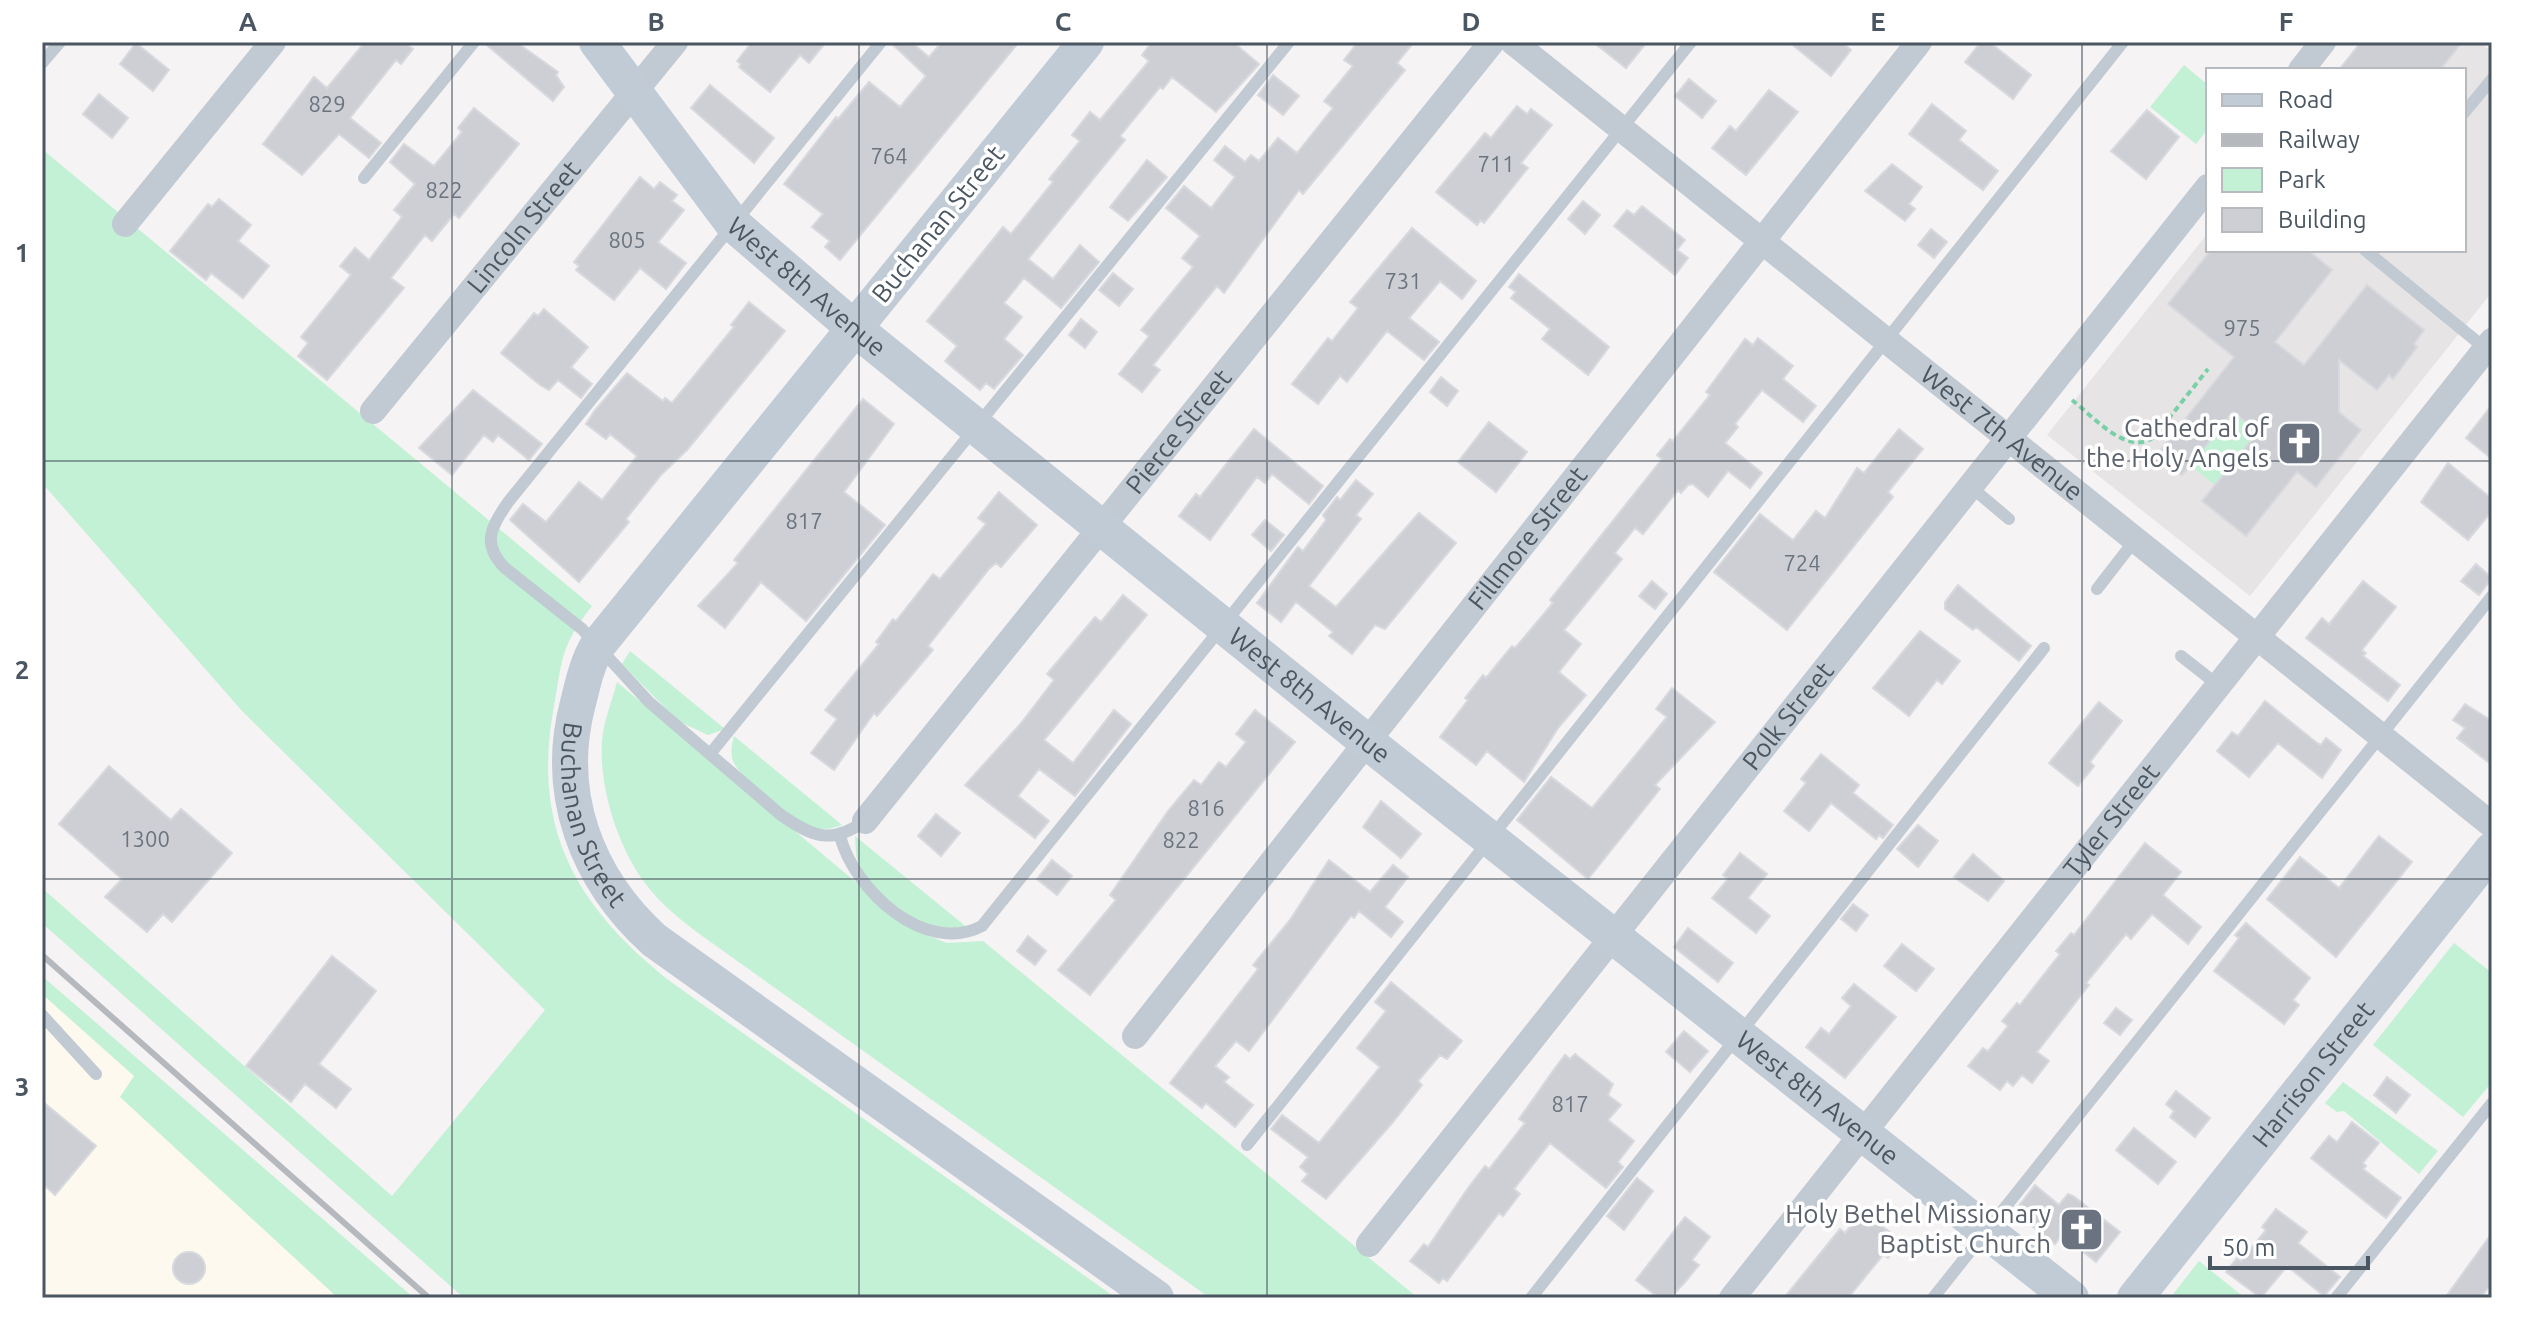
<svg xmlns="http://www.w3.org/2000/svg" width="2534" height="1340" viewBox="0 0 2534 1340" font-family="Ubuntu,sans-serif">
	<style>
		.commercial { fill: #fdf9ef }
		.education { fill: #e6e4e5 }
		.green { fill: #c3f1d5 }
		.building { fill: #cdcfd5; stroke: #d7d9de; stroke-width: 2 }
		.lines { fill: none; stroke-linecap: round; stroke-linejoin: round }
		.path { stroke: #7ad0a6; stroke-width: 4; stroke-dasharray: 6 4; stroke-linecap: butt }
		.lane { stroke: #c1cad2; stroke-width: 12 }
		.street { stroke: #c1cad2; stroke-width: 26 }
		.secondary { stroke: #c1cbd6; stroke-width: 36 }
		.rail { stroke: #b5b8bd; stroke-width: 6 }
		.grid { fill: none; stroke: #4a5661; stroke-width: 2; stroke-opacity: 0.55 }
		.labels { text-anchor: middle; stroke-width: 7; stroke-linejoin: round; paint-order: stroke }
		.number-label { font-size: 22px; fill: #6b747e }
		.street-label { font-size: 26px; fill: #4a5661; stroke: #fff }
		.worship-label { font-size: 26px; fill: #5b616d; stroke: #fff; text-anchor: end }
		.neatline { fill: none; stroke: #4a5661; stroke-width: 3 }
		.grid-label { font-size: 26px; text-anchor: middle; font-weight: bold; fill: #4a5661 }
	</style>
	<rect width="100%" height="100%" fill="#f5f3f3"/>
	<path class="commercial" d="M42,994L135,1076L120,1097L338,1298H42Z"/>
	<path class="education" d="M2361,42H2480L2492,52V292L2250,596L2047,435L2208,233V250H2464V70H2338Z"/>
	<path class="green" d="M2184,65L2208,85V129L2196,144L2150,107Z
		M42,149L592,606C560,647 563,657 554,706C531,829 576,907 671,982L1116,1298H464L42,923V888L392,1196L545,1010L243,712L42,483Z
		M2257,382L2258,432L2215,485L2190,465Z
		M630,651L725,729L708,735L678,721L622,664Z
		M617,682L913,930L947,943L983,941L1418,1298H1210L705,938C683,922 661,905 645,883C618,847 599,788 602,742C603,722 612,702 617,682Z
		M734,736L842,825C831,829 822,831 811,827C792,820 740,779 733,761C730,752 732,744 734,736Z
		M855,836L969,929C961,929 952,930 944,929C914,925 868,891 858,861C855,854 856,844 855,836Z
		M2454,943L2492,973V1082L2463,1117L2373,1045Z
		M42,976L414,1298H338L120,1097L134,1076L42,994Z
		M2343,1082L2438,1151L2419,1174L2344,1111L2337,1112L2325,1103Z
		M2199,1261L2245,1298H2170Z"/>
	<path class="building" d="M365,42H411L408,45L413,49L401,64L396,60L350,118L381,143L369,158L339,134L302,175L263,144L314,77L327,88Z
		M483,42H516L558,72L556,75L564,87L553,101Z
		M752,42H826L809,63L800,55L770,92L739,67L741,64L737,61Z
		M890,42H911L929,57L942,42H1019L840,260L825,247L830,241L812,227L823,214L784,184L836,117L838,119L869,82L900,107L926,76Z
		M1152,42H1233L1259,64L1216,112L1172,77L1163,89L1160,87L1120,136L1125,140L1028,259L1053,279L1080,245L1099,262L1061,308L1024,278L1004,303L1022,317L1004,339L1023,355L994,389L986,383L980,390L945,361L957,346L927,321L1003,227L1011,234L1053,182L1049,179L1080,141L1072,135L1090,112L1100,120L1149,61L1142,55Z
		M1358,42H1414L1397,63L1405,70L1303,194L1299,190L1224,293L1217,286L1153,365L1160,370L1142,392L1119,374L1149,336L1141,330L1193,267L1182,258L1200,236L1166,208L1184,186L1211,208L1235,177L1214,160L1225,146L1245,162L1251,155L1259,161L1278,138L1297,153L1333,108L1324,101L1353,66L1344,60Z
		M1593,42H1647L1626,68Z
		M1789,42H1841L1851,50L1831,76Z
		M1981,42H1989L2031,75L2013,99L1965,62Z
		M2361,42H2462L2440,70H2339Z
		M136,43L169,70L153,91L120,64Z
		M1273,75L1299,96L1283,115L1258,95Z
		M1689,79L1716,101L1702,118L1675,96Z
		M710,85L774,138L754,163L691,108Z
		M1769,90L1798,112L1746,175L1712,148L1730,126L1736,131Z
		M99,94L128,118L112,138L83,114Z
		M1932,104L1966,131L1959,140L1998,171L1983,190L1909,134Z
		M1517,106L1527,114L1531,109L1552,125L1521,163L1528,168L1484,223L1481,220L1477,225L1436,192L1485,133L1491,138Z
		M474,108L519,144L459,218L454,214L432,241L425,235L391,278L404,288L327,380L298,356L308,343L301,337L351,275L340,266L355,248L369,260L402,217L394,210L415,184L390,162L404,144L434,166L462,132L458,128Z
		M2147,110L2179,137L2146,179L2111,151Z
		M1147,160L1167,177L1128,221L1110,207Z
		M1892,164L1922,187L1909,204L1915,209L1905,221L1865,191Z
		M640,177L654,189L660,182L677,195L672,201L684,210L658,242L686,263L666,289L640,268L614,300L576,270L579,266L574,262Z
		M219,199L251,225L238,241L269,266L243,298L211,273L206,280L170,251L208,204L212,207Z
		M1583,201L1600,215L1585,234L1568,219Z
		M1642,206L1685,240L1677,250L1688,258L1675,275L1614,226L1627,210L1634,215Z
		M1412,228L1476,281L1462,299L1440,281L1409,318L1439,342L1424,360L1387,331L1347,382L1340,376L1318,404L1292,384L1328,338L1332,341L1358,308L1350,302Z
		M1931,229L1947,242L1934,258L1918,245Z
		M2211,250H2308L2332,270L2275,342L2304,365L2367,285L2424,330L2414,344L2417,347L2393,379L2389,375L2377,390L2339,360V412L2361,430L2316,487L2297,472L2246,536L2202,501L2258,432L2233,412L2182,475L2157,455L2234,357L2168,304Z
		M1113,273L1133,289L1119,306L1099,290Z
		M1519,274L1609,347L1588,375L1542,339L1550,329L1511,298L1516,292L1509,287Z
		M749,302L785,331L687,450L661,475L626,519L629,522L579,582L510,520L523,504L546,522L579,482L602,500L637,456L610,434L606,439L586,424L595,410L627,373L663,401L665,398L672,403L734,327L731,325Z
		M544,309L588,347L571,367L592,384L581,398L558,380L549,390L540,385L501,353L534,313L538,316Z
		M1081,319L1097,332L1085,348L1069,335Z
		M1758,338L1793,366L1783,379L1816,406L1803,422L1762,390L1735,424L1738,427L1725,443L1762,473L1750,488L1728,471L1708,497L1693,484L1688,485L1681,493L1678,490L1643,534L1635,528L1615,553L1622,559L1564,630L1581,644L1559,672L1586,695L1558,728L1524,782L1487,751L1476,765L1440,737L1468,700L1465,698L1483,675L1486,678L1512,646L1515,648L1553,603L1550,600L1662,459L1657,455L1670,439L1673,441L1710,395L1706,392L1745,339L1753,345Z
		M1441,377L1458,391L1447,406L1430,392Z
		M473,390L542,444L529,460L498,435L493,442L484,435L452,475L419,448Z
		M863,399L894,424L844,492L885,525L806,621L761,582L725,628L698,606L738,563L734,560Z
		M2492,405V459L2466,438Z
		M1489,422L1527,452L1496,492L1458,462Z
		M1254,429L1323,486L1309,504L1272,474L1265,483L1257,477L1210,540L1179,516L1196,494L1200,497Z
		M1899,429L1923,449L1888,492L1893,497L1787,630L1714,572L1760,514L1793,540L1816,511L1825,518L1857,468L1864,473Z
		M2448,463L2492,499V511L2468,540L2421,502Z
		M1356,480L1373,494L1356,515L1361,519L1309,586L1336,607L1419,513L1456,543L1385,629L1375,625L1352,654L1329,636L1333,632L1296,602L1281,622L1257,603L1298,547L1303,551L1326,520L1323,515L1337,497L1340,500Z
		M999,492L1037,525L1001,567L996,563L989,569L928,646L933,650L877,716L874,713L834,770L811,753L837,719L825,710L879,644L876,642L893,619L896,621L933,574L940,579L986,524L978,518Z
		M1265,520L1284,535L1271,551L1252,535Z
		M2476,564L2492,578L2479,595L2461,581Z
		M1652,581L1667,594L1655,609L1639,596Z
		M2363,581L2396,607L2362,650L2366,653L2363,656L2400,685L2388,701L2306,638L2322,618L2329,624Z
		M1958,585L2031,646L2019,661L1976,627L1973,630L1945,609V602Z
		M1123,595L1147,615L1044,740L1073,763L1114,710L1131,724L1075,796L1039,769L1018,796L1049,821L1035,838L965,785L1022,722L1054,680L1047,674L1064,654L1095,617L1101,622Z
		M1920,631L1960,661L1942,684L1937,680L1909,716L1873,688Z
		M1672,688L1715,722L1655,785L1660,789L1588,879L1517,820L1551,777L1592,808L1667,717L1656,709Z
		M2265,701L2317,743L2321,745L2326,738L2341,750L2322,778L2278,743L2249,777L2217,751L2232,732L2238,736Z
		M2099,702L2122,721L2090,762L2094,766L2078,786L2049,763Z
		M2465,704L2492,721V765L2457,738L2465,728L2453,720Z
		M1255,710L1295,742L1090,995L1058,970L1116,900L1110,895L1168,811L1194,780L1201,785L1219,762L1226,767L1246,742L1236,734Z
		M1821,754L1859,785L1853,793L1893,825L1883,838L1879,835L1876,839L1831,803L1809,831L1784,811L1806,783L1801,779Z
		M109,766L171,820L181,809L232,853L172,922L163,914L147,932L105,897L122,879L59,824Z
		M1381,801L1421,834L1401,858L1363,827Z
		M936,814L960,833L941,856L918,836Z
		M1918,825L1938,841L1918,867L1897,849Z
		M2379,836L2412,862L2336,957L2267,899L2300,857L2339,888Z
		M2145,843L2181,872L2163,895L2201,927L2188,944L2152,914L2131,939L2126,934L2086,983L2089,985L2037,1052L2049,1061L2032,1083L2022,1075L2013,1086L2007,1081L2000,1090L1968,1066L1983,1048L1988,1051L2008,1026L2002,1021L2017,1003L2020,1005L2060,954L2056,951L2071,933L2074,935Z
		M1740,853L1767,874L1748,898L1770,916L1756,933L1712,898L1728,879L1723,875Z
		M1973,854L2004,881L1988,901L1954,877Z
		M1052,860L1072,876L1057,895L1037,879Z
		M1329,860L1370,892L1393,865L1408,877L1385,907L1403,922L1391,937L1359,911L1354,918L1351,916L1249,1051L1236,1041L1215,1066L1229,1077L1224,1082L1253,1105L1235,1127L1206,1103L1202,1108L1170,1083L1258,969L1253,965L1290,920Z
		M1853,904L1868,915L1856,931L1841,919Z
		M2246,923L2310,978L2293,1000L2299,1005L2284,1024L2214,971L2239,938L2235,935Z
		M1688,928L1733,963L1718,982L1674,947Z
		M1028,936L1046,951L1035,965L1017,951Z
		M1902,944L1934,969L1916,991L1884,966Z
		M332,956L376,991L319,1064L351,1089L336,1108L305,1084L291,1102L246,1066Z
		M1391,982L1462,1041L1447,1059L1440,1055L1418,1081L1422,1085L1393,1122L1326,1199L1302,1181L1308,1174L1300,1167L1308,1157L1271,1129L1282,1115L1319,1143L1380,1067L1357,1048L1386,1011L1375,1002Z
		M1854,984L1896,1017L1845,1078L1806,1047L1821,1028L1829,1034L1851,1006L1842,998Z
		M2116,1008L2132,1020L2120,1035L2104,1023Z
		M1684,1031L1708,1051L1690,1072L1666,1052Z
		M1575,1054L1613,1084L1608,1095L1621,1105L1608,1120L1634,1141L1618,1162L1623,1167L1606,1188L1550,1143L1514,1189L1520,1194L1503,1216L1499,1213L1447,1281L1443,1278L1439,1283L1410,1261L1424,1244L1428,1247L1468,1188L1485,1166L1489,1169L1525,1123L1519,1119L1555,1068L1565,1055L1570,1059Z
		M2387,1077L2410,1095L2396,1113L2374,1095Z
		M2176,1091L2210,1118L2195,1137L2170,1117L2174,1111L2166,1104Z
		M42,1101L96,1146L55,1195L42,1183Z
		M2352,1122L2379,1143L2363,1163L2366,1166L2363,1169L2401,1198L2386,1218L2311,1158L2329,1136L2337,1142Z
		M2134,1128L2176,1162L2158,1184L2116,1150Z
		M1637,1178L1653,1191L1624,1230L1607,1216Z
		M2035,1185L2059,1205L2068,1194L2073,1196L2120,1232L2096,1262L2062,1235L2055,1244L2014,1212Z
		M2276,1209L2307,1232L2298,1243L2340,1277L2324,1296L2287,1266L2261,1298L2226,1272L2237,1258L2241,1261L2266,1230L2262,1227Z
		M1863,1211L1901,1241L1888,1258L1883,1255L1848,1298H1784L1840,1229L1845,1233Z
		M1685,1217L1710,1237L1692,1260L1699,1265L1686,1281L1670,1298H1659L1636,1280Z
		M2492,1233V1283L2480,1298H2445Z
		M173 1268a16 16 0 1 1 32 0a16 16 0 1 1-32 0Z"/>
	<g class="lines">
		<path class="path" d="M2072,400C2093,416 2127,457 2154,437L2208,369"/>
		<path class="lane" d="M42,63L60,42
			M2464,113L2492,79
			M364,178L474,42
			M2365,250L2486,349
			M1971,487L2009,519
			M2097,589L2135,540
			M2181,656L2218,685
			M710,754L1289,42
			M865,821C831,845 813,837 781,815L649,702L582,629L505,568C481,544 491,526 509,501L881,42
			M840,836C854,890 925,956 982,926L1691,42
			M42,1015L96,1074
			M1247,1145L2123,42
			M1531,1298L2044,648
			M1933,1298L2492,596
			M2336,1298L2492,1103"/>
		<g class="street">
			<path id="s1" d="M1513,42L2492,825"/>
			<path d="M2301,70L2323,42"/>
			<path d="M125,224L273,42"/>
			<path id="s2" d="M373,411L675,42"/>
			<path id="s3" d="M865,821L1492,42"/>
			<path id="s4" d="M1135,1036L1919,42"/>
			<path id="s5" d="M1369,1244L2208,187"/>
			<path id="s6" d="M1732,1298L2492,341"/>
		</g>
		<g class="secondary">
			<path id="s7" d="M597,42L733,224L854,328L1366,741L2071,1298"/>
			<path id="s8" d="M1086,42L598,645C587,663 583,683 578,703C554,793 586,878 654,940L1156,1298"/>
			<path id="s9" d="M2135,1298L2492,850"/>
		</g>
		<path class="rail" d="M42,955L429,1298"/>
	</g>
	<path class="grid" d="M452,42V1298M859,42V1298M1267,42V1298M1675,42V1298M2082,42V1298M42,461H2492M42,879H2492"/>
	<defs>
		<symbol id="church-square" viewBox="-11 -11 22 22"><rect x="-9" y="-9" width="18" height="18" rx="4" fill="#6b7280" stroke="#fff"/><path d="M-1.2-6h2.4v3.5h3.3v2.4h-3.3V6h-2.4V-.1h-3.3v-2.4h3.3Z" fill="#fff"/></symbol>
	</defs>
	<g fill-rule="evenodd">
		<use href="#church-square" x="2274" y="418" width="51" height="51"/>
		<use href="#church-square" x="2056" y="1204" width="51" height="51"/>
	</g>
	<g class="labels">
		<g class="number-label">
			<text x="327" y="112">829</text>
			<text x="889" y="164">764</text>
			<text x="1496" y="172">711</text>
			<text x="444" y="198">822</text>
			<text x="627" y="248">805</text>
			<text x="1403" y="289">731</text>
			<text x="2242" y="336">975</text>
			<text x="804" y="529">817</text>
			<text x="1802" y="571">724</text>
			<text x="1206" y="816">816</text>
			<text x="145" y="847">1300</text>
			<text x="1181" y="848">822</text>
			<text x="1570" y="1112">817</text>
		</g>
		<g class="street-label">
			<text transform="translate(938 224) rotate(-51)" y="9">Buchanan Street</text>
			<text dy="9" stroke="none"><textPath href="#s2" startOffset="238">Lincoln Street</textPath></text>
			<text dy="9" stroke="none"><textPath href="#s7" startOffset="324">West 8th Avenue</textPath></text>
			<text dy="9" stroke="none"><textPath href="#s3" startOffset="500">Pierce Street</textPath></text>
			<text dy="9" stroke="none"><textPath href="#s1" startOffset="626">West 7th Avenue</textPath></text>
			<text dy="9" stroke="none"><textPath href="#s4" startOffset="634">Fillmore Street</textPath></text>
			<text dy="9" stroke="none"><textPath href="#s7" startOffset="972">West 8th Avenue</textPath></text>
			<text dy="9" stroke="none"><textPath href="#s5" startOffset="674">Polk Street</textPath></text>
			<text dy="9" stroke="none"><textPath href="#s8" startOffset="954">Buchanan Street</textPath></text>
			<text dy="9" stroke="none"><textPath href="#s6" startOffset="610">Tyler Street</textPath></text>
			<text dy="9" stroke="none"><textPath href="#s9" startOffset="286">Harrison Street</textPath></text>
			<text dy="9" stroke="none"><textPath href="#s7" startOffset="1620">West 8th Avenue</textPath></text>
		</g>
		<g class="worship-label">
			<text x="2269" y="437">Cathedral of<tspan x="2269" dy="30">the Holy Angels</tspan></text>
			<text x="2051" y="1223">Holy Bethel Missionary<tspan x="2051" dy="30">Baptist Church</tspan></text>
		</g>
	</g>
	<rect width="2534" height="1340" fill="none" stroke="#ffffff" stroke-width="88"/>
	<rect x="2206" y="68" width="260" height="184" fill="#ffffff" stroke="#b7bbc0" stroke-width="2"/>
	<rect x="2222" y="94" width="40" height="12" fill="#c1cbd6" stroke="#b7bbc0" stroke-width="2"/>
	<text x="2278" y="108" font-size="24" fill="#4a5661">Road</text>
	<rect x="2222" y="134" width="40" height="12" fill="#b5b8bd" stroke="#b7bbc0" stroke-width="2"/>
	<text x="2278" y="148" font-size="24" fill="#4a5661">Railway</text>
	<rect x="2222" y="168" width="40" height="24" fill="#c3f1d5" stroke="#b7bbc0" stroke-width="2"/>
	<text x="2278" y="188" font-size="24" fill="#4a5661">Park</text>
	<rect x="2222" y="208" width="40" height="24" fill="#cdcfd5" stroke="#b7bbc0" stroke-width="2"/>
	<text x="2278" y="228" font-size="24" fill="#4a5661">Building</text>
	<path d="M2210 1256v12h158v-12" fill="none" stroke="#4a5661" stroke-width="4"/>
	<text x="2222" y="1256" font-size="24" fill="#4a5661" stroke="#ffffff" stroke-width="6" paint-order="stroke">50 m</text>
	<rect x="44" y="44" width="2446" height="1252" class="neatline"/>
	<g class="grid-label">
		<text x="248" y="31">A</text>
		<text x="656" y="31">B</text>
		<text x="1063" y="31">C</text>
		<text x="1471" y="31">D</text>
		<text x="1878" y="31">E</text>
		<text x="2286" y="31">F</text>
		<text x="22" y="262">1</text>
		<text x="22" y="679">2</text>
		<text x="22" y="1096">3</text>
	</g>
</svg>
